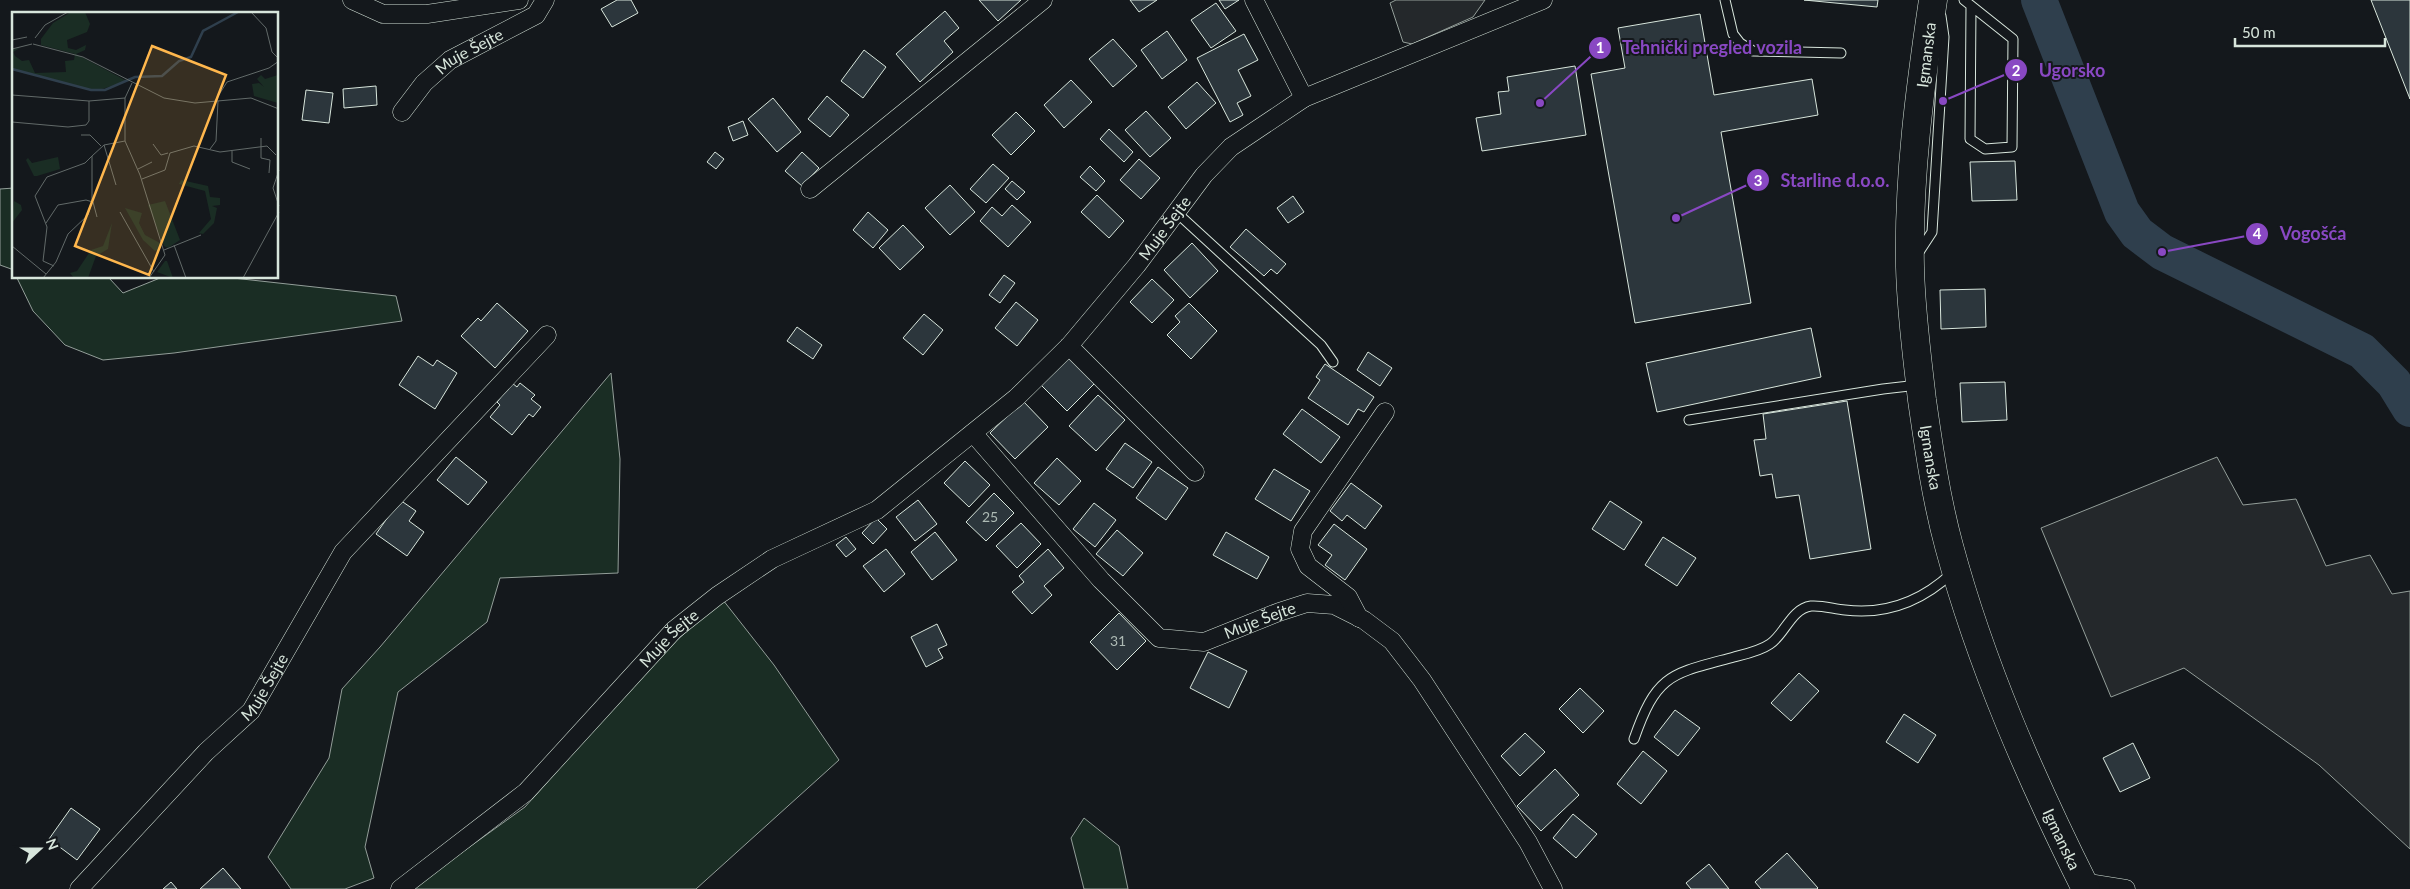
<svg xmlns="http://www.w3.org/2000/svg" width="2410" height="889" viewBox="0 0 2410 889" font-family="Lato,sans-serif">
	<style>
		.green { fill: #1a2d24; stroke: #939e99 }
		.parking { fill: #24282b; stroke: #939e99 }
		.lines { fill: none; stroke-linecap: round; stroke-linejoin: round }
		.river { stroke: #2f3f4d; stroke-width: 36 }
		.building { fill: #2c363c; stroke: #d8e6dc }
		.service-casing { stroke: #d8e6dc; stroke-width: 11 }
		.minor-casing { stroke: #d8e6dc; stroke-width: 19 }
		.primary-casing { stroke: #d8e6dc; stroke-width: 29 }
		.service { stroke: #14181c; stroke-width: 9 }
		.minor { stroke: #14181c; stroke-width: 18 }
		.primary { stroke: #14181c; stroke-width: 28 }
		.labels { text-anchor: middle; stroke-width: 4; stroke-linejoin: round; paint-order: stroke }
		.number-label { font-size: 14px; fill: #adbab4 }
		.street-label { font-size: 16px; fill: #d8e6dc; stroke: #14181c }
		.inset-river { fill: none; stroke: #2f3f4d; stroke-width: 2.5 }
		.inset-road { fill: none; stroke: #626a69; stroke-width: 1 }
		.view { fill: #ffb74d; fill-opacity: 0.15; stroke: #ffb74d; stroke-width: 2.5 }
		.inset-edge { fill: none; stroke: #d8e6dc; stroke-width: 2.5 }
		.leader { fill: none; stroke: #8948c3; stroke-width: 2 }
		.callout-dot { fill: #8948c3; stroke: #14181c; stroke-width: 2 }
		.mark-label { font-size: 15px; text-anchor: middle; font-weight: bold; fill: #fff }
		.callout-label { font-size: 18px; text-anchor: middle; font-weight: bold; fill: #8948c3; stroke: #14181c; stroke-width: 4; stroke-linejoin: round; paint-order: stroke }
	</style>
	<rect width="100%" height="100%" fill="#14181c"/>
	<path class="green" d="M14,188V270L0,265V189Z
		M17,278H109L123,293L160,278H233L396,296L402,321L174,353L103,360L65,345L33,311Z
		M611,373L620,459L618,573L500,578L487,622L398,692L365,847L374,878L345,889H291L268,857L329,758L342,689L380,647Z
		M723,600L774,665L839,760L696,889H411L525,807L634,685L677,640Z
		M1084,818L1119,846L1128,889H1084L1071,838Z"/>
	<path class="parking" d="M1396,0H1485L1473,17L1412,44L1403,42L1390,3Z
		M2217,457L2243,505L2296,499L2326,566L2370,555L2392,594L2410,591V849L2319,765L2184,668L2111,697L2041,528Z"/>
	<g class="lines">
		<path class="river" d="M2039,0L2122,212L2137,233L2162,252L2362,351L2394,383L2410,409"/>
	</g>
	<path class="building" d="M617,0H631L638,13L612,27L601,9Z
		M979,0H1021L998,21Z
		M1130,0H1157L1139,12Z
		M1219,0H1239L1225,9Z
		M1804,0H1878L1877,7Z
		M2371,0H2410V99Z
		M1216,3L1236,31L1211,48L1191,20Z
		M945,11L959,28L944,41L953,52L920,82L896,54Z
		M1700,14L1714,95L1812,79L1818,115L1721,132L1751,303L1635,323L1591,74L1625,68L1618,28Z
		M1167,31L1187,60L1162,79L1141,50Z
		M1244,34L1258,60L1238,70L1251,96L1237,103L1243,115L1230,122L1197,58Z
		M1113,39L1137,66L1113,87L1089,59Z
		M864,50L886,67L863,98L841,81Z
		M1575,66L1586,135L1482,151L1476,118L1501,114L1498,92L1509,91L1507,77Z
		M1071,80L1092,102L1064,128L1044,105Z
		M1197,82L1216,103L1186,129L1168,107Z
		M376,86L377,105L344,108L343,89Z
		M306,90L333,93L329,123L302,120Z
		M827,96L849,115L830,137L808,119Z
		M773,98L801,132L777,152L748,119Z
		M1146,111L1171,138L1150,157L1125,130Z
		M1016,112L1035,131L1011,155L992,135Z
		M743,121L748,135L733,141L728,127Z
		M1109,129L1133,152L1124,162L1100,139Z
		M715,152L724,159L716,169L707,162Z
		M802,152L819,168L802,186L785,171Z
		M1139,159L1160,178L1141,199L1120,180Z
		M2015,161L2017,200L1972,201L1970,162Z
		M993,164L1009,178L986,203L970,189Z
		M1090,166L1105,181L1096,191L1080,177Z
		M1012,181L1025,192L1017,200L1005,189Z
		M950,185L975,212L950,235L925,208Z
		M1097,195L1124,221L1109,238L1081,212Z
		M1293,196L1304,212L1288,223L1277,208Z
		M1012,205L1031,222L1008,247L980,221L992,207L1002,216Z
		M868,212L888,230L873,248L853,230Z
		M903,225L924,247L900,270L879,248Z
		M1246,229L1286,264L1277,274L1271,269L1264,276L1230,247Z
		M1192,243L1218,271L1190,298L1164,270Z
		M1004,275L1015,283L1000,303L989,295Z
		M1152,279L1174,300L1152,323L1130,302Z
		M1985,289L1986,327L1941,329L1940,290Z
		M1016,302L1038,320L1017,346L995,328Z
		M497,303L528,331L495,368L461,336L478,318L481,321Z
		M1189,303L1217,331L1191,359L1167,335L1180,322L1175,316Z
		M924,314L943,330L923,355L903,338Z
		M797,327L822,345L813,359L787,341Z
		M1811,328L1821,377L1657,412L1646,363Z
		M1368,352L1392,368L1380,386L1357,370Z
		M418,356L433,366L437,360L457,373L435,409L399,385Z
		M1069,357L1095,383L1067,411L1041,385Z
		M1325,364L1374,397L1364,412L1358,409L1348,425L1308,398L1320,380L1316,377Z
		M2005,382L2007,420L1962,422L1960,383Z
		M512,383L517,387L520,383L535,395L531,399L541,407L533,417L529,414L512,435L490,417L500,405L497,402Z
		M1098,395L1125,420L1096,451L1069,426Z
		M1023,401L1048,427L1015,459L990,433Z
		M1847,401L1871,549L1810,559L1799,495L1776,498L1772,474L1760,476L1754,440L1766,439L1763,414Z
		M1302,409L1340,437L1321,463L1283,434Z
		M1125,443L1152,462L1133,488L1106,469Z
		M456,457L487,482L468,505L437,480Z
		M1057,458L1081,481L1059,505L1034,483Z
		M965,461L990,485L969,507L944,483Z
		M1158,467L1188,488L1166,520L1136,498Z
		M1274,469L1310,491L1291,521L1255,499Z
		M1351,483L1382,506L1365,529L1347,515L1342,521L1330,511Z
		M994,493L1014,513L986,541L966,522Z
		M400,500L416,511L409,521L424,532L407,556L376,534Z
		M918,500L937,524L915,541L896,517Z
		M1610,501L1642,522L1624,550L1592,529Z
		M1094,503L1116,520L1095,547L1073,529Z
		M876,518L887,529L873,544L862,533Z
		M1021,523L1041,544L1017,568L996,546Z
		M1334,524L1367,549L1345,580L1325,565L1332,555L1318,545Z
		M1117,530L1143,553L1123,576L1096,554Z
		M935,532L957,560L932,580L911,552Z
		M1226,532L1269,557L1257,579L1213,555Z
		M846,537L856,549L846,557L836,545Z
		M1663,537L1696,558L1677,586L1645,565Z
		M886,549L905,574L884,592L863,566Z
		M1048,549L1064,568L1044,586L1052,595L1032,614L1012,592L1024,582L1019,576Z
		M1119,613L1146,641L1117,670L1090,642Z
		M937,624L947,645L938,649L943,658L926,667L911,637Z
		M1208,652L1247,671L1229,708L1190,688Z
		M1799,673L1819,691L1791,721L1771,703Z
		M1580,688L1604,711L1583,733L1559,709Z
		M1675,710L1700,728L1678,756L1654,737Z
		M1904,714L1936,735L1918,763L1886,742Z
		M1525,733L1545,752L1520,776L1501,756Z
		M2133,743L2150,778L2120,792L2103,758Z
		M1643,751L1667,771L1641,804L1617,784Z
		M1555,769L1579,795L1541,831L1517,806Z
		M71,808L100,829L77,860L49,839Z
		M1573,814L1597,834L1576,858L1553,838Z
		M1787,853L1818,888L1817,889H1761L1755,882Z
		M1709,864L1729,889H1691L1686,883Z
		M223,868L241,889H200Z
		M171,882L177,889H163Z"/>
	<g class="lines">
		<defs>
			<path id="service" d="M1725,0L1733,34L1740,43L1753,51L1841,53
				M1964,0L2013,39L2012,147L1985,149L1970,139L1971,6
				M1176,212L1321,345L1333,362
				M1917,255L1932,232L1944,37L1941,16
				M1689,420L1883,389L1918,385
				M1634,739C1657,673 1671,674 1734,657C1746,654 1760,651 1770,644C1785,634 1791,609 1811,606C1822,605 1834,609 1845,610C1886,615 1922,601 1952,573"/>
			<g id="minor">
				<path d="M352,0L383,14H427L519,0"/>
				<path d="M1254,0L1304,98"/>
				<path id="s1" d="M402,112L424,83L450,60L536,15L545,0"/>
				<path d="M810,189L1043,0"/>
				<path d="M1069,346L1195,472"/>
				<path id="s2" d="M973,433L1101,580L1159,638L1204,642L1279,612L1307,603L1334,605L1364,620L1392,641L1422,680L1528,842L1553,889"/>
				<path d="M1359,618L1348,597L1308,566L1300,549L1303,531L1385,412"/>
				<path d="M2082,882L2126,889"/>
				<path id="s3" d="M79,889L206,752L251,711L343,552L547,335"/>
				<path id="s4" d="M400,889L526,792L674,630L717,596L772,559L877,510L1016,398L1069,346L1137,265L1204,175L1231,147L1304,98L1543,0"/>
			</g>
			<g id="primary">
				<path id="s5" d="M1933,0C1920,88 1908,178 1910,267C1911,312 1917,356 1922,400C1929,449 1936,498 1949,546C1981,665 2031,779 2086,889"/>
			</g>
		</defs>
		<use href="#service" class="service-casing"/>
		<use href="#minor" class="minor-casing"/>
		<use href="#primary" class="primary-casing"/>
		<use href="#service" class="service"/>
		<use href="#minor" class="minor"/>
		<use href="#primary" class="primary"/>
	</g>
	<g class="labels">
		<g class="number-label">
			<text x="990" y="522">25</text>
			<text x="1118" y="646">31</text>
		</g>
		<g class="street-label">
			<text dy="6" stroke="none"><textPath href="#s1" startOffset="92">Muje Šejte</textPath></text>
			<text transform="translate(1926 55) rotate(-83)" y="6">Igmanska</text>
			<text dy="6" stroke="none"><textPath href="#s4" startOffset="1020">Muje Šejte</textPath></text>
			<text dy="6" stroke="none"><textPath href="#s5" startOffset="460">Igmanska</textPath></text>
			<text dy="6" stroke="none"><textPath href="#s2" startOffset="382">Muje Šejte</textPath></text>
			<text dy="6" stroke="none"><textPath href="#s4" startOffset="369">Muje Šejte</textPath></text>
			<text dy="6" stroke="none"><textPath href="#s3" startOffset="275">Muje Šejte</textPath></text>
			<text dy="6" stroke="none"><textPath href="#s5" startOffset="865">Igmanska</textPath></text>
		</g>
	</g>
	<g transform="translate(12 12)">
		<rect width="266" height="266" fill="#14181c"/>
		<path d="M59,0H73L78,12L75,20L55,28L56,36L64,38L74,33L73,38L64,42L115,69L84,79L0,57V37L8,36L1,40L3,44L10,49L17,48L23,61L54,60L53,49L62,48L63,42L29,33V27L41,11ZM249,63L253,67L266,63V91L242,84L240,72L247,71L252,75L245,67ZM46,145L48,157L25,164H22L14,148L16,146L20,151ZM169,168L196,174L198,185L208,186V193L200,194L205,196L202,211L191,222L187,221L199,207L193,179L167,172ZM2,189L9,193L10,198L0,211ZM153,189L168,228L156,236L152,234L136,193ZM113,196L130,201L127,211L133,223L148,231V238L143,239L131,228ZM100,211L96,237L84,244L76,266H62L58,261L65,259L79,238L91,234ZM153,249H155L161,266L145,260Z" fill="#1a2d24"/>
		<path class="inset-river" d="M202,13L226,0M0,57L79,78H93L123,65L150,64L167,49L179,45L191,19L202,13"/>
		<path class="inset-road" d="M239,0L254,16L260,40L267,47M23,26L33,13L56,0M0,28L15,25M21,32L71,45L152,86L183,91L239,86L267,97M0,37L20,32M120,71L113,86V129L128,163L153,243L137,266M0,83L77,89L113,86M203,89L215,70L257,56L267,49M0,110L56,115L74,113L77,109V89M69,123H78L89,134M249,126V146L258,148L257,161M141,132L149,143L156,141M92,133L104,173M198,137L204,129L206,89M220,139V150L238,157M126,157L140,150M267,158L261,176L267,194M130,167L153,158L158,141L182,134L208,140L255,134L264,143M108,200L142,260M34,211L46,193L74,188L81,190L85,205M162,233L174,266M0,234L34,262M152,238L189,223M42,254L31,249L35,215L23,184L35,165L73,151L80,144M31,266L44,250L56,222L76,203L80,189V144L92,133L113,129M231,266L267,200"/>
		<path class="view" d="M140,34L214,63L137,263L63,234Z"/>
		<rect width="266" height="266" class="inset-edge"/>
	</g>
	<path class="leader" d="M1540 103L1600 48M1943 101L2016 70M1676 218L1758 180M2162 252L2257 234"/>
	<g class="callout-dot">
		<circle cx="1540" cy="103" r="5"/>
		<circle cx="1943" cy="101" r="5"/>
		<circle cx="1676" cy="218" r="5"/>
		<circle cx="2162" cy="252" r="5"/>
		<circle cx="1600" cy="48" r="12"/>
		<circle cx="2016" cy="70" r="12"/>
		<circle cx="1758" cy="180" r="12"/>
		<circle cx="2257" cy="234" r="12"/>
	</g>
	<g class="mark-label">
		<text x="1600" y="53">1</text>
		<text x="2016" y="76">2</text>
		<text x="1758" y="186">3</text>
		<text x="2257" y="239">4</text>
	</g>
	<g class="callout-label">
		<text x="1712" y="54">Tehnički pregled vozila</text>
		<text x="2072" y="77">Ugorsko</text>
		<text x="1835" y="187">Starline d.o.o.</text>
		<text x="2313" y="240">Vogošća</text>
	</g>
	<g transform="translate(40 849) rotate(69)" stroke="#14181c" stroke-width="4" paint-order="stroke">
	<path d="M0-4L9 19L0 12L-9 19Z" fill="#d8e6dc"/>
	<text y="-8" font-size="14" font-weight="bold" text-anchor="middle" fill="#d8e6dc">N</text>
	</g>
	<path d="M2235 38v8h150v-8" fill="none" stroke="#d8e6dc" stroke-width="2.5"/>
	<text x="2242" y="38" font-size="15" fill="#d8e6dc" stroke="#14181c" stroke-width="4" paint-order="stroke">50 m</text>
</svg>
